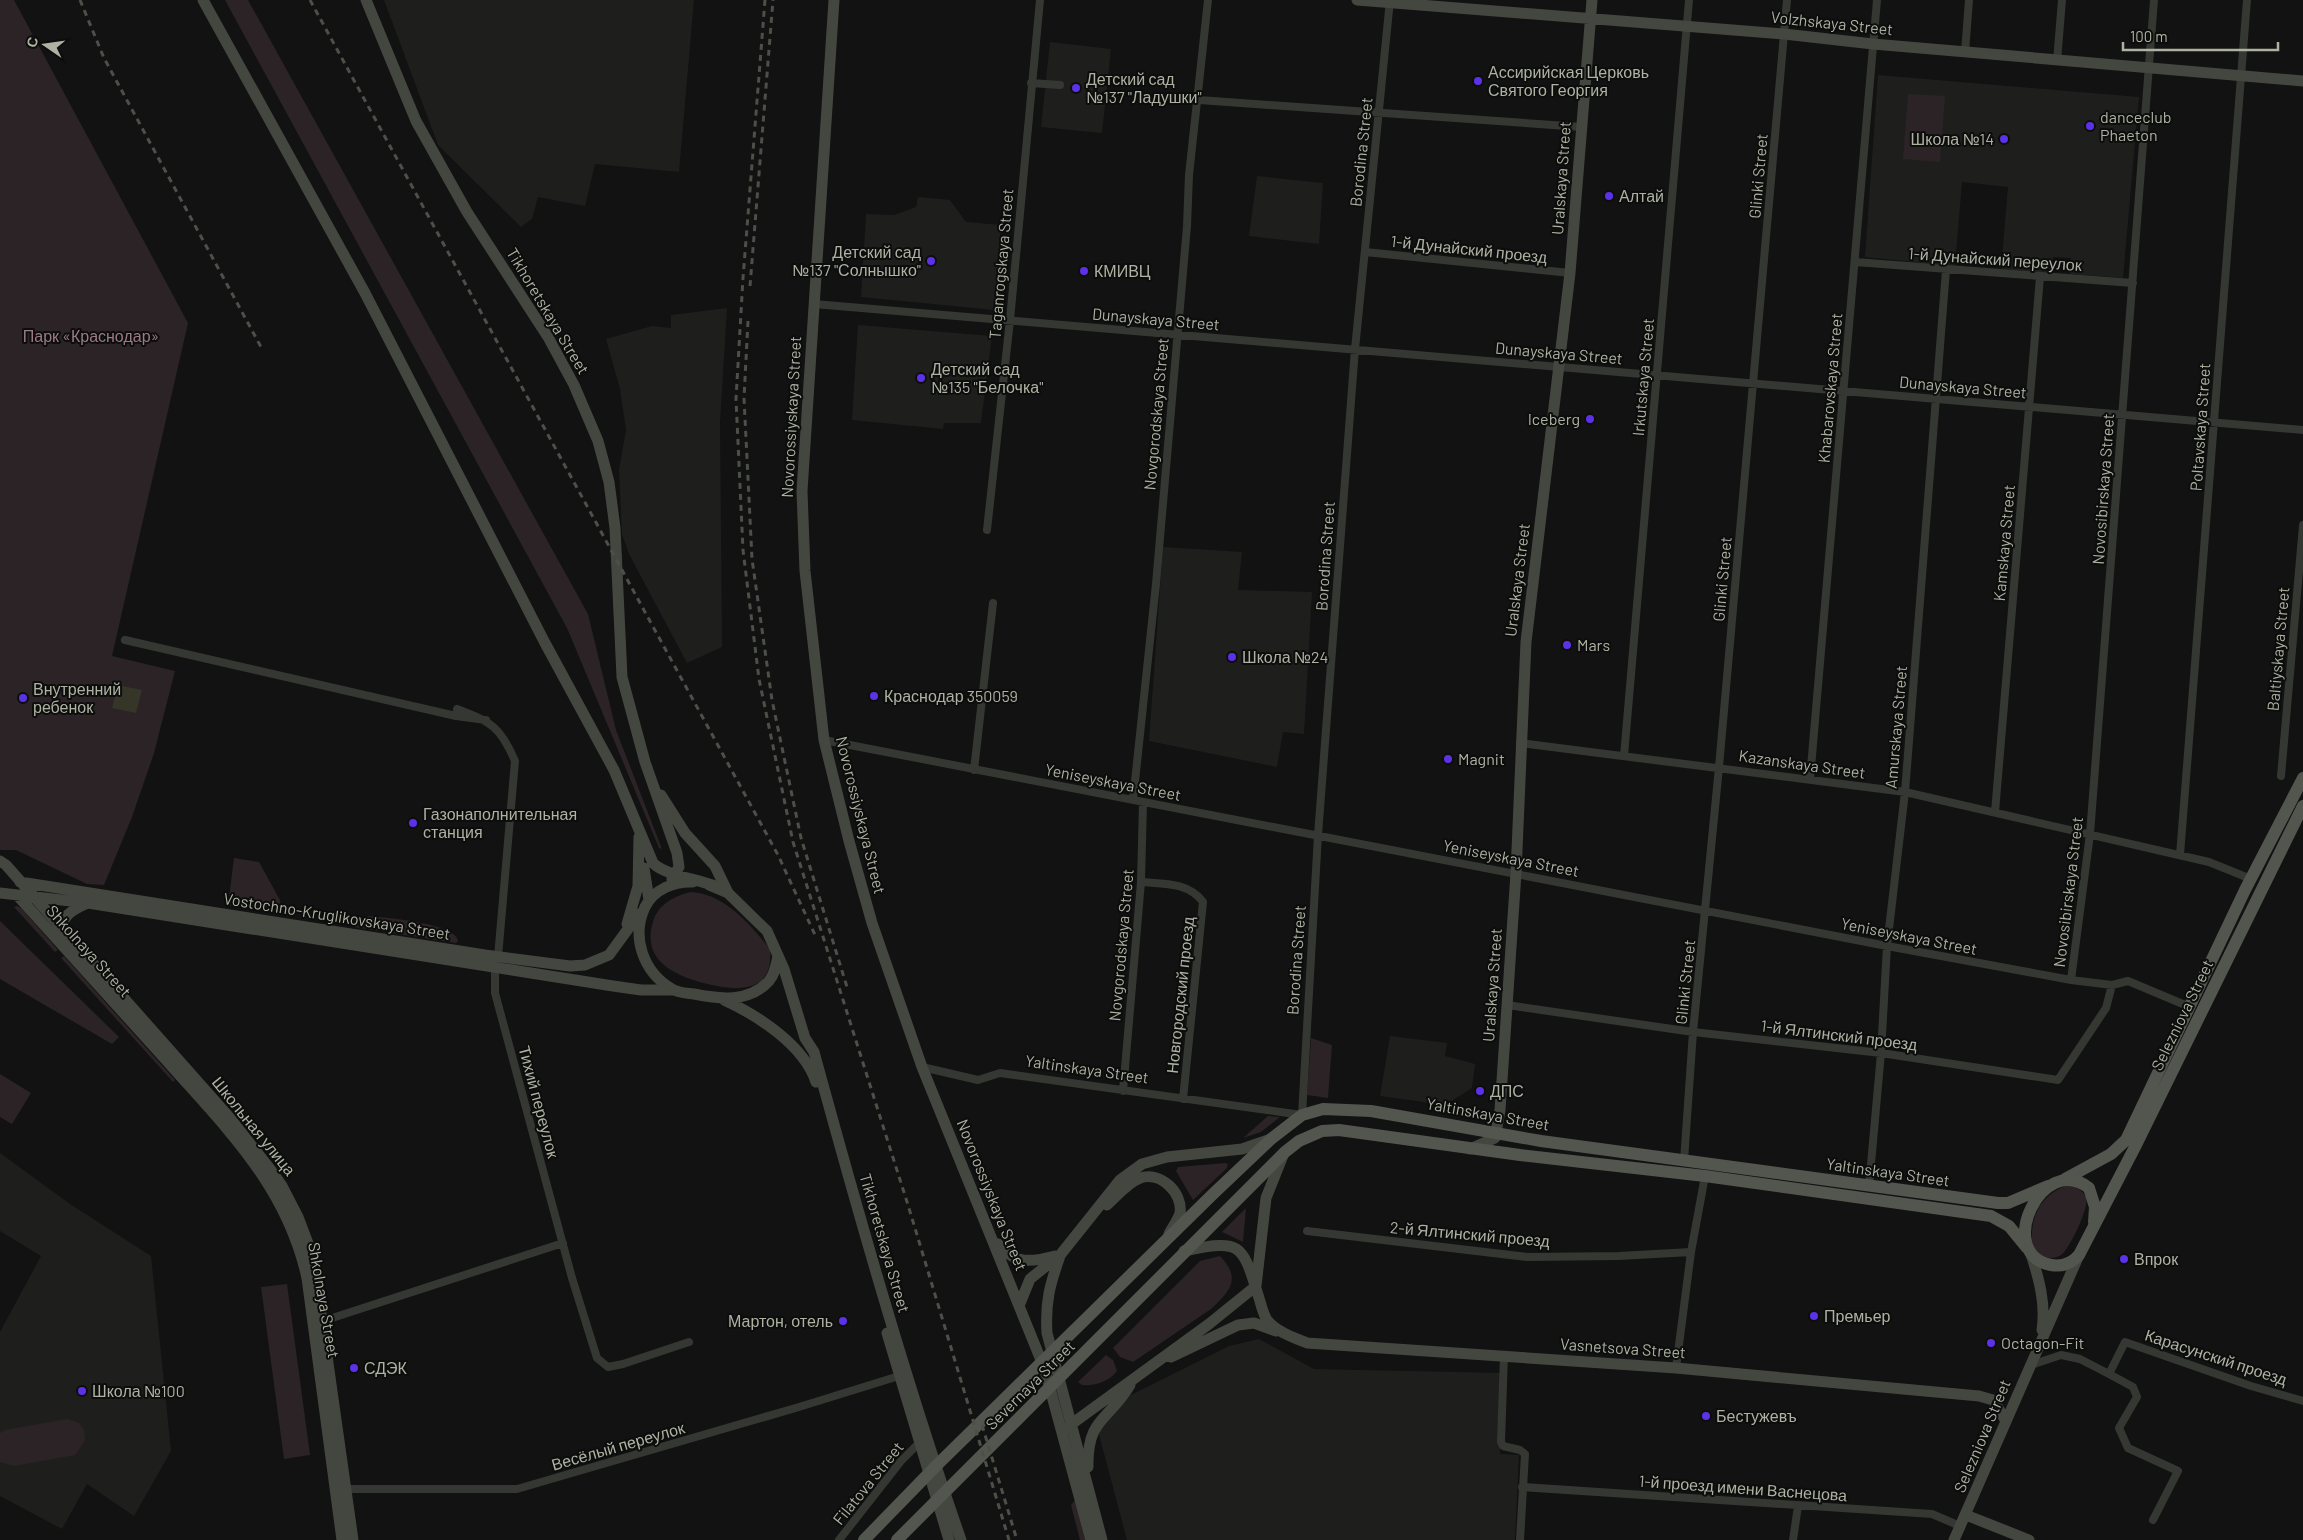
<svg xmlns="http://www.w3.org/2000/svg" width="2303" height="1540" viewBox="0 0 2303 1540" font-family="Barlow,sans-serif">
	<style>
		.built { fill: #1e1f1d }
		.green { fill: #2b2326 }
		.water { fill: #353528 }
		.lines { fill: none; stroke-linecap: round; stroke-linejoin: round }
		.street { stroke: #353732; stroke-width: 8 }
		.secondary { stroke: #444740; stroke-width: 11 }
		.primary { stroke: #53564e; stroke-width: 12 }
		.rail { stroke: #4d5049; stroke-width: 3; stroke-dasharray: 6 5; stroke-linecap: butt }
		.poi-dot { fill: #5b32e8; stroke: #0c0d0c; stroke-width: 2 }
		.labels { text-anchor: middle; stroke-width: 4; stroke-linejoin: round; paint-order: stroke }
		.street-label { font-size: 16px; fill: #aeb2a2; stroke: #0c0d0c }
		.poi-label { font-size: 16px; fill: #aeb2a2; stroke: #0c0d0c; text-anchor: start }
		.park-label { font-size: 16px; fill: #9c7a87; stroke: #0c0d0c }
	</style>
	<rect width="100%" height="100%" fill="#111211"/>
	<path class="built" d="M384,0H694L679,172L595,164L585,206L538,197L532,219L521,227L438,145Z
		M1050,42L1111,49L1102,133L1041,127Z
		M1878,75L2139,97L2123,278L2070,274L2071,258L2053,257L2052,273L2001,269L2008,187L1962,182L1955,266L1865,257Z
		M1257,176L1323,183L1319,244L1249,236Z
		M918,197L950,200L966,222L1001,225L995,310L861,297L866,214L894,215L916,207Z
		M727,308L720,422L722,647L687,663L629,554L622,534L619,470L626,430L620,389L606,339L652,326L671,328V315Z
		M858,325L992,336L981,423H944L943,429L852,420Z
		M1163,547L1242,552L1238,590L1312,592L1304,734L1283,732L1277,767L1149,741Z
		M1390,1036L1447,1043L1445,1056L1475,1064L1472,1088L1445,1105L1380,1096Z
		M0,1153L70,1204L151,1256L171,1451L134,1516L87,1484L62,1529L0,1496V1332L41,1256L0,1231Z
		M1259,1339L1314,1369L1501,1373L1500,1454L1519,1455L1515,1540H1127L1097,1427L1127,1397L1229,1346Z"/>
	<path class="green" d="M0,0H14L188,323L112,656L175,671L154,753L132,817L104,885L87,884L16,850H0Z
		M225,0H248L588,614L616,730L662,849L659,848L567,628Z
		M1908,94L1945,96L1940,162L1903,159Z
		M234,858L259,862L280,900L282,910L279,912L228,905Z
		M690,892C724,893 750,924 770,949C771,961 770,975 758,983C744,991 727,988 712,985C680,978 640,963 653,922C658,904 673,897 690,892Z
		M17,906L21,908L58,950L55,952L14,907Z
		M369,916C386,918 456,923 458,941L456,943L354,927L357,922Z
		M0,921L119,1037L112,1044L0,979Z
		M64,956L175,1080L173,1082L61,958Z
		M1311,1038L1332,1045L1328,1098L1307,1095Z
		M0,1074L31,1093L12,1124L0,1117Z
		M1268,1116L1280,1117L1261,1132L1243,1138Z
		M1226,1163L1228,1165L1226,1169L1193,1200L1176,1171L1178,1167Z
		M2072,1185C2078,1188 2083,1191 2086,1197C2090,1207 2069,1250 2061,1255C2049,1263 2034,1254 2032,1241C2030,1214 2045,1189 2072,1185Z
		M1246,1208L1243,1242L1222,1232Z
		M1220,1256C1242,1279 1230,1291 1211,1309L1133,1362L1120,1357L1113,1348L1200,1261Z
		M287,1284L310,1455L284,1459L261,1287Z
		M1106,1355L1113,1360L1117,1371C1108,1382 1096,1386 1082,1385L1078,1382Z
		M67,1419L79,1423L84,1430L85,1441L75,1455L14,1466L0,1462V1433L5,1430Z
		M1075,1500L1086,1540H1080L1071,1505Z"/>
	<path class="water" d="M118,685L142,690L136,713L112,708Z"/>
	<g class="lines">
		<path class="street" d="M1965,52L1969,0
			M2057,61L2062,0
			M1031,83L1060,85
			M1199,100L1581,127
			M1365,252L1570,273
			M1855,262L2133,283
			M814,304L2303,430
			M987,530L1010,320L1040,0
			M125,640L456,716L486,720
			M457,709C491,722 500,726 515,761L498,957
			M824,740L1887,946L2071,980L2112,985L2128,981L2190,1007
			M1520,743L1905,792L2209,862L2251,879
			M1624,756L1689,0
			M974,770L993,603
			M2281,776L2303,525
			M1810,779L1877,0
			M1133,800L1156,584L1187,226L1189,175L1208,0
			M1995,812L2040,277
			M2180,855L2247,0
			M1141,882C1164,884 1188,882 1203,902L1183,1099
			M495,968V993L572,1278L597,1358L608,1367L623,1364L689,1342
			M2071,980L2090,834L2154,0
			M1507,1005L1693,1032L1881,1053L2058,1080L2106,1008L2112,985
			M922,1067L978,1080L1000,1073L1302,1115L1318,835L1355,349L1390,0
			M1123,1091L1141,882L1143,802
			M1684,1161L1693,1032L1719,767L1787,0
			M1869,1186L1881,1053L1887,946L1905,792L1946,270
			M1307,1231L1527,1257L1619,1256L1691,1252
			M323,1321L563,1243
			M1504,1355L1501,1442L1503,1446L1520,1450L1525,1454L1520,1540
			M2031,1365L2061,1355L2080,1359L2109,1374L2125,1342L2251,1386L2303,1401
			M1676,1368L1691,1252L1705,1176
			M2109,1374L2133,1387L2137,1397L2119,1428L2128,1448L2178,1471L2153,1520
			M1522,1487L1932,1514L1960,1526
			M343,1489H517L799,1407L899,1376
			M839,1540L901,1461L918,1444
			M1793,1540L1798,1506"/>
		<path class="secondary" d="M203,0L365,293L545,643L614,770L653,863C664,875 698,879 715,886
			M366,0L416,121L467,212L548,337L574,385L598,441L609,482L615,528L622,677L645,762L677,853L679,867L672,879
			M834,0L802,491L805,571L824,740L849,841L872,923L922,1067L1045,1370L1091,1540
			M1357,0L1784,34L1873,44L2303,81
			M661,795L685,833L715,866L728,893
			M0,861L6,865L229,1117L270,1169L282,1186L298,1217L309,1246L316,1278L353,1540
			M644,868L649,900
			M20,882L485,955L570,966L585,965L609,955L639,914
			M693,882C675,881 654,889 645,907C631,937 643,972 672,989C678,993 687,993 694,994C719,999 749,1003 769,981C775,974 776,965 778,956
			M709,885L728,893L767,931L784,969L805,1038L814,1052C859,1216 905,1379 961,1540
			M0,893L88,903L613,986L641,990H674
			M17,895C67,950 117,1005 167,1061C227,1129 287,1186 307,1278L342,1540
			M627,924L638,886L639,837
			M66,933C55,918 76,908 88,903
			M724,1000C757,1015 804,1045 816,1082
			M1470,1149L1495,1138L1500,1110L1516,873L1526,642L1570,273L1592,0
			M1107,1205C1117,1196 1127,1183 1140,1178C1161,1171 1183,1193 1180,1213C1178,1220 1172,1228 1169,1234
			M998,1244C1015,1265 1032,1262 1055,1256
			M1184,1251C1242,1239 1242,1243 1259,1298C1261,1304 1263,1314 1267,1320C1277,1332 1292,1337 1307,1343L1676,1368L1979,1396L1993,1400L2006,1421
			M2031,1254C2039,1279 2046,1304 2042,1330
			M1060,1256C1050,1284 1045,1302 1047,1333L1102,1540
			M1019,1306L1030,1279L1061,1254L1120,1180L1142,1164L1167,1157L1242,1149L1271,1139
			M887,1333L949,1540
			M1171,1357L1238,1325L1254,1323L1276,1331
			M1062,1431L1209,1324L1256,1286L1266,1198L1284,1153
			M1088,1467C1087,1417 1109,1421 1130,1385
			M1966,1515L2029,1540
			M1954,1540L2079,1255"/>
		<path class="primary" d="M2065,1179L2111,1154L2126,1140L2245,890L2303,778
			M2094,1222L2095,1207L2089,1188C2042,1151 1994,1254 2051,1265C2062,1267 2072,1263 2079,1255L2136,1145L2303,806
			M864,1540L937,1465L1212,1195L1271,1139L1302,1115L1323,1109L1371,1111L1541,1141L1998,1203H2008L2048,1186
			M897,1540L1285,1152L1299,1141L1322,1131L1339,1130L1520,1155L1705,1176L1991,1216L2009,1226L2027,1248"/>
		<path class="rail" d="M80,0L104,58L261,347
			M310,0L778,855L816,937
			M765,0L743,278L736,399L743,550L759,679L793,842L908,1205L1009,1540
			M750,286L773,0
			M748,321L744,398L752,559L772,700L801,838L847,987
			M982,1425L1017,1540"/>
	</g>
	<g class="poi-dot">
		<circle cx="1478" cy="81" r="5"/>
		<circle cx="1076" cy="88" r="5"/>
		<circle cx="2090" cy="126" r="5"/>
		<circle cx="2004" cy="139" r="5"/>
		<circle cx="1609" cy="196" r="5"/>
		<circle cx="931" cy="261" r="5"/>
		<circle cx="1084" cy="271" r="5"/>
		<circle cx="921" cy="378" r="5"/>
		<circle cx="1590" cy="419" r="5"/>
		<circle cx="1567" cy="645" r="5"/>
		<circle cx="1232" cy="657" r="5"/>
		<circle cx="874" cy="696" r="5"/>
		<circle cx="23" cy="698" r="5"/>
		<circle cx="1448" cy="759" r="5"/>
		<circle cx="413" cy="823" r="5"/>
		<circle cx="1480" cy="1091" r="5"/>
		<circle cx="2124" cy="1259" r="5"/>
		<circle cx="1814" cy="1316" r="5"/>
		<circle cx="843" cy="1321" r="5"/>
		<circle cx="1991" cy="1343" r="5"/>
		<circle cx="354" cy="1368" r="5"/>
		<circle cx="82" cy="1391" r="5"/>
		<circle cx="1706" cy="1416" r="5"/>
	</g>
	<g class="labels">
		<g class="street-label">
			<text transform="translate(1832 23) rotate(6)" y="6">Volzhskaya Street</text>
			<text transform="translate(1361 152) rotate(-84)" y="6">Borodina Street</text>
			<text transform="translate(1758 176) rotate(-85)" y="6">Glinki Street</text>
			<text transform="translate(1561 178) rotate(-86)" y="6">Uralskaya Street</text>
			<text transform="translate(1469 249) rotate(6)" y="6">1-й Дунайский проезд</text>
			<text transform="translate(1995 259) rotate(4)" y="6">1-й Дунайский переулок</text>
			<text transform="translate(1001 264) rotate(-85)" y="6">Taganrogskaya Street</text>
			<text transform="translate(548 311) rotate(59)" y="6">Tikhoretskaya Street</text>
			<text transform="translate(1156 319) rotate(5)" y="6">Dunayskaya Street</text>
			<text transform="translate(1559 353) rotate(5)" y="6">Dunayskaya Street</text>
			<text transform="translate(1643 377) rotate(-85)" y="6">Irkutskaya Street</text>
			<text transform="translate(1963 387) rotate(5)" y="6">Dunayskaya Street</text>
			<text transform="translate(1830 388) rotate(-85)" y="6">Khabarovskaya Street</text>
			<text transform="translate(1156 414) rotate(-85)" y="6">Novgorodskaya Street</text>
			<text transform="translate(791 417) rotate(-87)" y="6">Novorossiyskaya Street</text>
			<text transform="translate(2200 427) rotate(-86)" y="6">Poltavskaya Street</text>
			<text transform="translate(2103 489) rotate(-86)" y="6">Novosibirskaya Street</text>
			<text transform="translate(2004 543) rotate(-85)" y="6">Kamskaya Street</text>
			<text transform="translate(1325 556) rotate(-86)" y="6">Borodina Street</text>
			<text transform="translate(1722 579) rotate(-85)" y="6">Glinki Street</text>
			<text transform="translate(1517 580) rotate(-83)" y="6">Uralskaya Street</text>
			<text transform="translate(2278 649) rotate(-85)" y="6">Baltiyskaya Street</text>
			<text transform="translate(1896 727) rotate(-85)" y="6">Amurskaya Street</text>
			<text transform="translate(1802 764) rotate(8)" y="6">Kazanskaya Street</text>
			<text transform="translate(1113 782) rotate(11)" y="6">Yeniseyskaya Street</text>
			<text transform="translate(861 815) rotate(76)" y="6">Novorossiyskaya Street</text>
			<text transform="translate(1511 858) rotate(11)" y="6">Yeniseyskaya Street</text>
			<text transform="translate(2068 892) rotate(-83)" y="6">Novosibirskaya Street</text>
			<text transform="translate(337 916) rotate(9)" y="6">Vostochno-Kruglikovskaya Street</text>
			<text transform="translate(1909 936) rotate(11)" y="6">Yeniseyskaya Street</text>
			<text transform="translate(1121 945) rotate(-85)" y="6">Novgorodskaya Street</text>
			<text transform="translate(89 951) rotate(48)" y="6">Shkolnaya Street</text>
			<text transform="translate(1296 960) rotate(-86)" y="6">Borodina Street</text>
			<text transform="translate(1685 982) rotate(-84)" y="6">Glinki Street</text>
			<text transform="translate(1492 985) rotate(-86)" y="6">Uralskaya Street</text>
			<text transform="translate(1180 995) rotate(-84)" y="6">Новгородский проезд</text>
			<text transform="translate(2182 1015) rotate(-64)" y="6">Selezniova Street</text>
			<text transform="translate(1839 1035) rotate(7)" y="6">1-й Ялтинский проезд</text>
			<text transform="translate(1087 1069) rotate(8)" y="6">Yaltinskaya Street</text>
			<text transform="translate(539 1102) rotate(75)" y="6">Тихий переулок</text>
			<text transform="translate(1488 1114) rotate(10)" y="6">Yaltinskaya Street</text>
			<text transform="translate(254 1126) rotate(51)" y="6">Школьная улица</text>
			<text transform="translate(1888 1172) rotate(8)" y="6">Yaltinskaya Street</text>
			<text transform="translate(992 1195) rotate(68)" y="6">Novorossiyskaya Street</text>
			<text transform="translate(1470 1234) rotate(5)" y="6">2-й Ялтинский проезд</text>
			<text transform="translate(885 1243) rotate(74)" y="6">Tikhoretskaya Street</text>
			<text transform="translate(324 1300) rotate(80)" y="6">Shkolnaya Street</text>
			<text transform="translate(1623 1348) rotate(4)" y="6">Vasnetsova Street</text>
			<text transform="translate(2216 1357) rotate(18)" y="6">Карасунский проезд</text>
			<text transform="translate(1030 1385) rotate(-45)" y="6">Severnaya Street</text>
			<text transform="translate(1982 1436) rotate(-67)" y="6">Selezniova Street</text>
			<text transform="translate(618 1446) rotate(-16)" y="6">Весёлый переулок</text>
			<text transform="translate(868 1483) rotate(-51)" y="6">Filatova Street</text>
			<text transform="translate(1743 1488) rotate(4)" y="6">1-й проезд имени Васнецова</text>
		</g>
		<g class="poi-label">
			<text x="1488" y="78">Ассирийская Церковь<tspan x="1488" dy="18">Святого Георгия</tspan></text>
			<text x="1086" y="85">Детский сад<tspan x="1086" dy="18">№137 "Ладушки"</tspan></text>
			<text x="2100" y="123">danceclub<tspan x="2100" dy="18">Phaeton</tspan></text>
			<text x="1994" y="145" text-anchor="end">Школа №14</text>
			<text x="1619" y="202">Алтай</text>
			<text x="921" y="258" text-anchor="end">Детский сад<tspan x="921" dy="18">№137 "Солнышко"</tspan></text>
			<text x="1094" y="277">КМИВЦ</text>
			<text x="931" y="375">Детский сад<tspan x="931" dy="18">№135 "Белочка"</tspan></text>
			<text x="1580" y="425" text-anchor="end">Iceberg</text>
			<text x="1577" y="651">Mars</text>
			<text x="1242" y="663">Школа №24</text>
			<text x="33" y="695">Внутренний<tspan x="33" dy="18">ребенок</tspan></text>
			<text x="884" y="702">Краснодар 350059</text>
			<text x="1458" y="765">Magnit</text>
			<text x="423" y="820">Газонаполнительная<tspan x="423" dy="18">станция</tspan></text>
			<text x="1490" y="1097">ДПС</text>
			<text x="2134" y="1265">Впрок</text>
			<text x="1824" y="1322">Премьер</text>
			<text x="833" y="1327" text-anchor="end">Мартон, отель</text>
			<text x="2001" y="1349">Octagon-Fit</text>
			<text x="364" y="1374">СДЭК</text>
			<text x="92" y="1397">Школа №100</text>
			<text x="1716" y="1422">Бестужевъ</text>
		</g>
		<g class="park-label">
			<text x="91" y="342">Парк «Краснодар»</text>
		</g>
	</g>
	<g transform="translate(45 45) rotate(283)" stroke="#0c0d0c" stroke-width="4" paint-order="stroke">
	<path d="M0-4L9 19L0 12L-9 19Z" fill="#aeb2a2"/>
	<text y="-8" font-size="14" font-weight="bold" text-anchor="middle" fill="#aeb2a2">С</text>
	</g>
	<path d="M2123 42v8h155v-8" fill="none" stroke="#aeb2a2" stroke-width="2.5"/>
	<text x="2130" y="42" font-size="15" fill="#aeb2a2" stroke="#0c0d0c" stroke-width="4" paint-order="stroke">100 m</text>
</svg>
